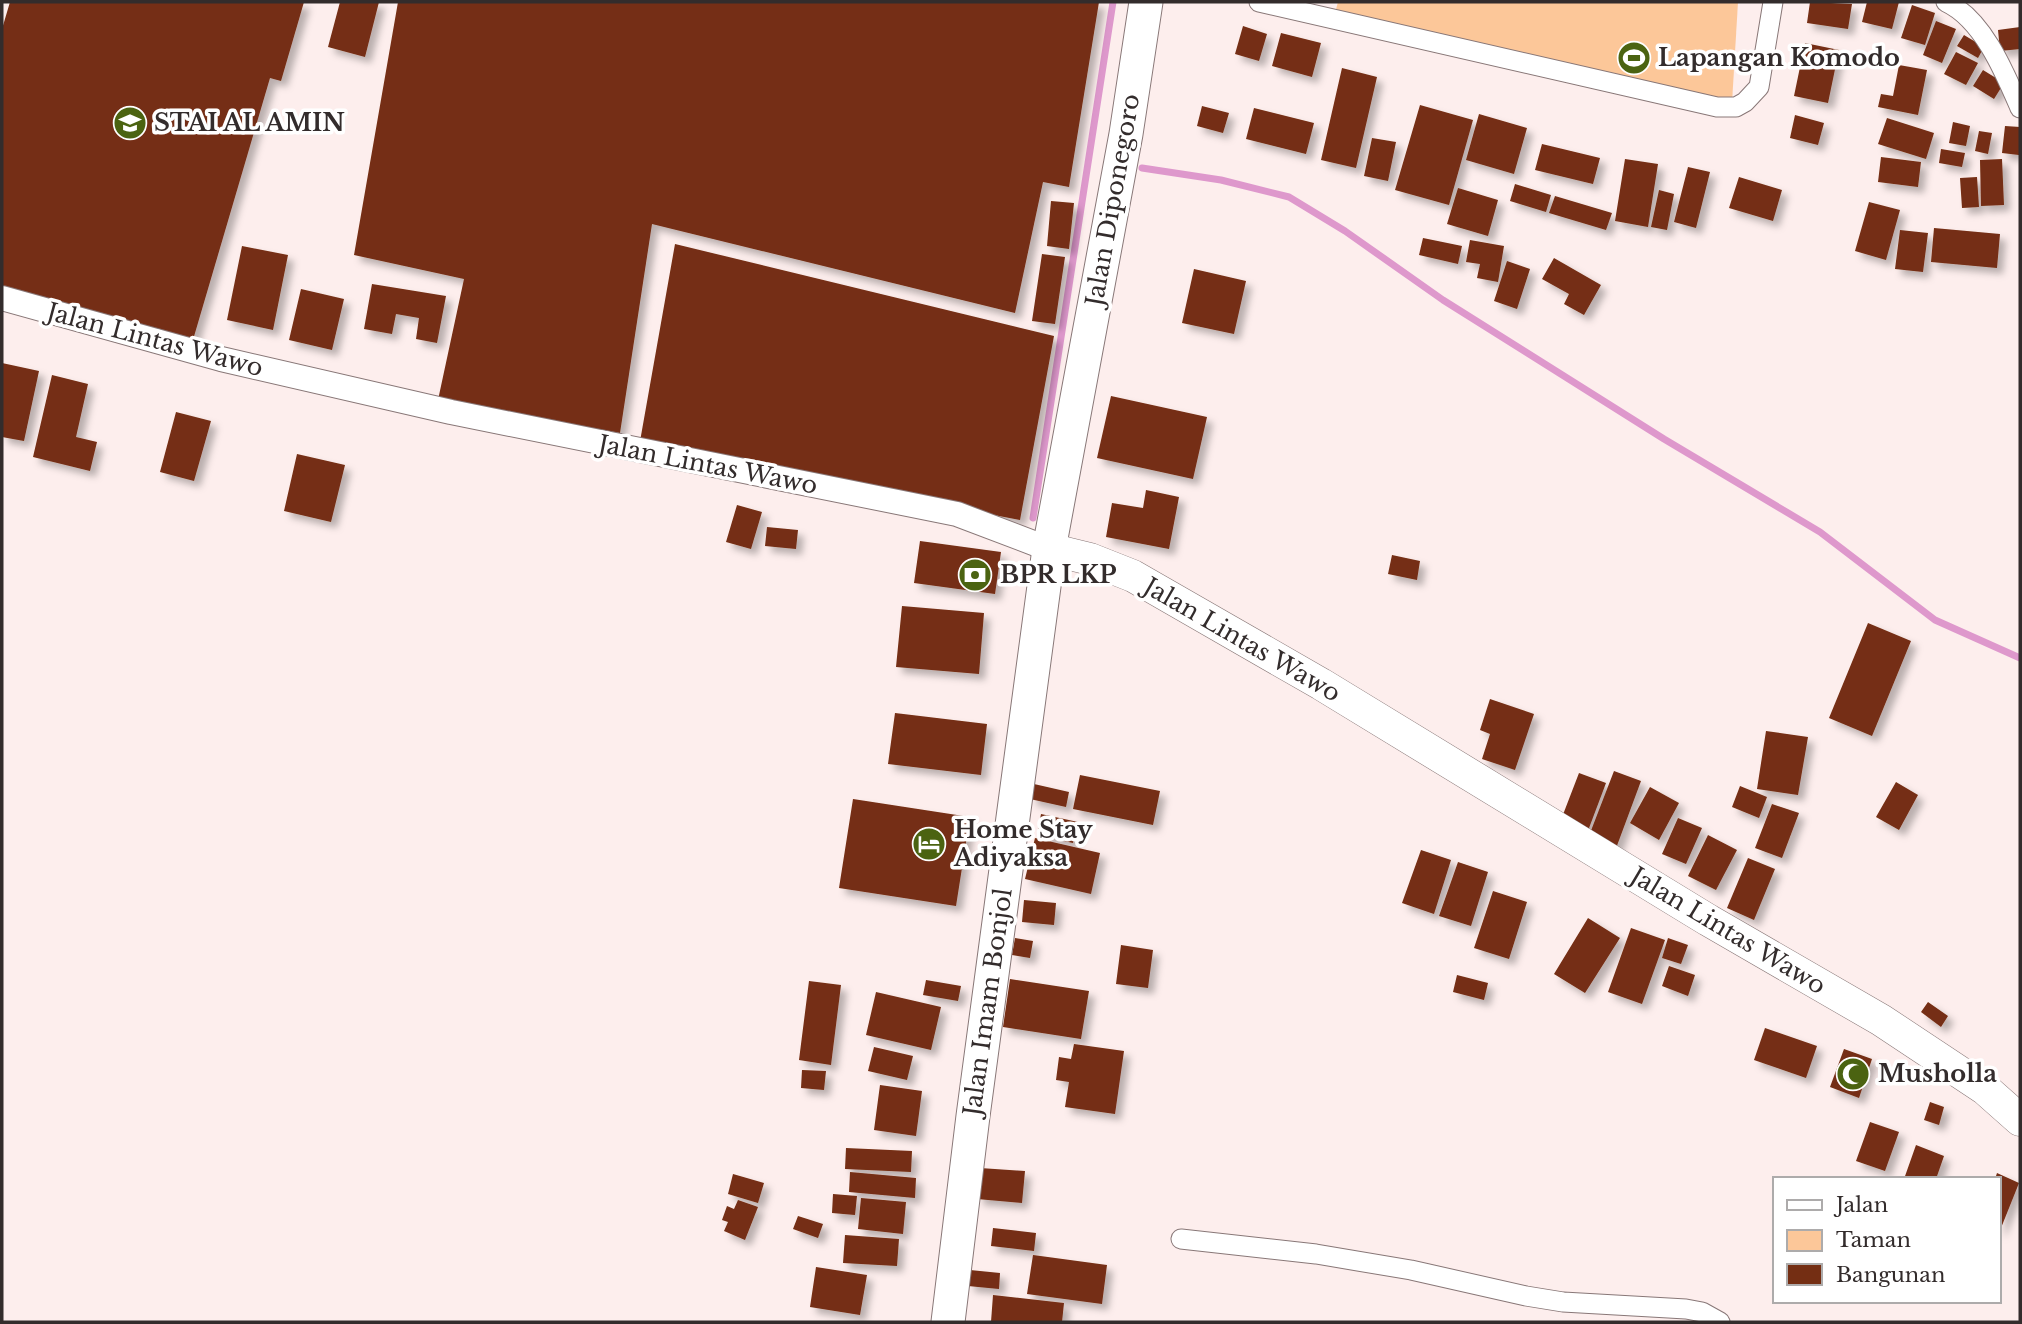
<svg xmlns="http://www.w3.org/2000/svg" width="2022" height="1324" viewBox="0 0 2022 1324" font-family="'Libre Baskerville',serif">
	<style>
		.green { fill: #fcc799 }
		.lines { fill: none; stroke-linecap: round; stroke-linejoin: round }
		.stream { stroke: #de98cc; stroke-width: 7 }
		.building { fill: #742e13; filter: url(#shadow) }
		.minor-casing { stroke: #877; stroke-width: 21 }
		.tertiary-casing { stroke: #877; stroke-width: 26 }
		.primary-casing { stroke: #877; stroke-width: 33 }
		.trunk-casing { stroke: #877; stroke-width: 35 }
		.minor { stroke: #fff; stroke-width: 19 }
		.tertiary { stroke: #fff; stroke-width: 24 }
		.primary { stroke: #fff; stroke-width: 32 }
		.trunk { stroke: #fff; stroke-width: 33 }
		.labels { text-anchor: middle; stroke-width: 7; stroke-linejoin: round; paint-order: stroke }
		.poi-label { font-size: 24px; font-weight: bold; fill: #332c2c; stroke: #fff; text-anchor: start }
		.street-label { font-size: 24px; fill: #332c2c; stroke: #fff }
	</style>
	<defs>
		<filter id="shadow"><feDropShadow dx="6" dy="6" stdDeviation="3.5" flood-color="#0004"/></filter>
	</defs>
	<rect width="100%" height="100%" fill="#fdeeed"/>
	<path class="green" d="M1338,2H1738L1732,103L1335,13Z"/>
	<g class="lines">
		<path class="stream" d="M1142,168L1221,180L1289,197L1345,231L1443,300L1664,439L1820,532L1935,620L2020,658
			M1033,518L1113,2"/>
	</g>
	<path class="building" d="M10,2H304L281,81L270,78L190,350L2,295V29Z
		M340,2H379L365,57L328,47Z
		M398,2H1099L1069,187L1043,182L1015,313L652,224L620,433L438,400L464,279L354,255Z
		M1810,2L1852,4L1848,29L1807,23Z
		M1867,2H1899L1892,29L1862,22Z
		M1912,5L1935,13L1925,45L1901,38Z
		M1936,21L1956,29L1942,63L1923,55Z
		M1243,26L1267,34L1259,61L1235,54Z
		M2020,27V49L2000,51L1998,30Z
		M1281,33L1321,43L1312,77L1272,66Z
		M1964,35L1984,47L1978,58L1957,46Z
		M1805,43L1839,50L1828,103L1794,96Z
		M1956,52L1978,63L1966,85L1944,74Z
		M1899,65L1927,70L1918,115L1878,107L1881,94L1893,96Z
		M1342,68L1377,77L1356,168L1321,160Z
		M1983,70L2004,83L1994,99L1973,86Z
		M1420,105L1473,120L1449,205L1395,190Z
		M1202,106L1229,113L1223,133L1197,126Z
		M1254,108L1314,123L1306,154L1246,139Z
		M1479,114L1527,128L1514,174L1466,160Z
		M1795,115L1824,123L1818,145L1790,138Z
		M1887,118L1934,133L1926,159L1878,144Z
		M1953,122L1970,126L1966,146L1949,143Z
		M2005,126L2020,127L2019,155L2002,153Z
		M1979,131L1992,133L1988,154L1975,151Z
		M1372,138L1396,142L1388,181L1364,176Z
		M1542,144L1600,158L1593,184L1535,170Z
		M1941,149L1965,153L1962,167L1939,163Z
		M1881,157L1921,162L1918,187L1878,182Z
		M1625,159L1658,164L1648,227L1615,221Z
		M2002,159L2004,205L1981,206L1980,160Z
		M1688,167L1710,172L1696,228L1674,222Z
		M1739,177L1782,190L1773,221L1729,208Z
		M1977,177L1979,207L1962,208L1960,178Z
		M1515,184L1551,195L1546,212L1510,201Z
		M1458,188L1498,200L1488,236L1447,224Z
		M1659,190L1674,194L1667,230L1651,227Z
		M1555,196L1612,213L1606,230L1549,213Z
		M1051,201L1074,203L1069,249L1047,246Z
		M1869,202L1900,210L1886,260L1855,251Z
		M1934,228L2000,234L1997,268L1931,262Z
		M1900,230L1928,233L1923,272L1895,269Z
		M1423,238L1462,246L1458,264L1419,255Z
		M1470,240L1504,246L1498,282L1477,278L1480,264L1466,262Z
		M675,244L1054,336L1020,520L639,447Z
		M242,246L288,255L273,330L227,320Z
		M1042,254L1065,257L1055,324L1032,321Z
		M1554,258L1601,285L1584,315L1564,304L1569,294L1542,279Z
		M1507,261L1530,269L1517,309L1494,301Z
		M1194,269L1246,281L1234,334L1182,323Z
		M372,284L446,296L437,343L416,339L419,318L396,314L392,334L364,329Z
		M301,289L344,299L332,350L289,340Z
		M2,363L39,371L24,441L2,437Z
		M52,375L88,384L76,437L97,442L90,471L33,457Z
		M1111,396L1207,417L1193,479L1097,458Z
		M176,412L211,421L194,481L160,472Z
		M297,454L345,465L331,522L284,511Z
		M1146,490L1179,497L1169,549L1106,537L1112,503L1143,508Z
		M737,505L762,512L751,549L726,542Z
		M767,527L798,530L796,549L765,546Z
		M920,541L1001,552L995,594L914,583Z
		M1392,555L1420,561L1417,580L1388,574Z
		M902,606L984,613L979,674L896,667Z
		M1868,623L1911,641L1872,736L1829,718Z
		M1490,699L1534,714L1515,770L1482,759L1490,734L1480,730Z
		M895,713L987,724L981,775L888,764Z
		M1766,731L1808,737L1798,795L1757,789Z
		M1614,771L1641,781L1615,851L1587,841Z
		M1579,773L1606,783L1586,836L1559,825Z
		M1080,775L1160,791L1153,825L1073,809Z
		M1896,782L1918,795L1899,830L1876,817Z
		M1034,784L1069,792L1066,807L1030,799Z
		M1740,786L1767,797L1759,818L1732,807Z
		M1650,787L1679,803L1659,840L1630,823Z
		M853,799L970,817L956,906L839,888Z
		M1772,804L1799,813L1782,858L1755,848Z
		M1041,814L1078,822L1073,843L1037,835Z
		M1678,818L1702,828L1686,864L1662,854Z
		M1708,835L1737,850L1716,890L1688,876Z
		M1035,838L1100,853L1091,894L1025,879Z
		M1421,850L1451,860L1434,914L1402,903Z
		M1748,858L1775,869L1754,920L1727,908Z
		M1458,862L1488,872L1471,926L1439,916Z
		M1493,891L1527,902L1509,959L1474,948Z
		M1024,900L1056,903L1054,925L1022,922Z
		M1588,918L1620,938L1585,993L1554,974Z
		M1631,928L1665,940L1642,1004L1608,992Z
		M1015,938L1033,941L1030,958L1012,955Z
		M1668,938L1688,945L1681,964L1662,958Z
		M1121,945L1153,950L1148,988L1116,984Z
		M1669,966L1695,975L1688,996L1662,986Z
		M1457,975L1488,983L1484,1000L1453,992Z
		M1010,979L1089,991L1081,1039L1003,1027Z
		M926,980L961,986L958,1001L923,995Z
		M809,981L841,985L831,1065L799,1060Z
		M876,992L941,1007L931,1050L866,1035Z
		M1928,1002L1948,1016L1941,1027L1921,1012Z
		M1765,1028L1817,1046L1806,1078L1754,1060Z
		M1074,1044L1124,1051L1115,1114L1065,1107L1069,1082L1056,1080L1059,1057L1071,1059Z
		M874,1047L913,1056L907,1080L868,1071Z
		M1844,1049L1872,1059L1859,1098L1830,1087Z
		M802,1070L826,1071L824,1090L801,1088Z
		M880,1085L922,1091L916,1136L874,1130Z
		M1930,1102L1944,1107L1939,1125L1924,1120Z
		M1870,1122L1899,1132L1885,1171L1856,1161Z
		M1916,1145L1944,1156L1936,1179H1904Z
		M846,1148L912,1151L911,1172L845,1169Z
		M980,1168L1025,1171L1022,1203L977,1199Z
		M850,1172L916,1178L915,1198L849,1192Z
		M1997,1173L2019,1183L1999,1233V1179H1995Z
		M733,1174L764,1183L758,1203L728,1194Z
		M833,1194L857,1196L855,1215L832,1213Z
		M861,1198L906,1202L903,1234L858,1229Z
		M738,1200L758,1207L745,1240L724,1231L728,1222L722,1220L727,1206L734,1209Z
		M798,1216L823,1224L818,1238L793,1229Z
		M993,1228L1036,1233L1034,1251L991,1246Z
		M845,1235L899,1239L897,1266L843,1263Z
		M1033,1255L1107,1265L1102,1304L1027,1294Z
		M816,1267L867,1275L860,1315L810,1307Z
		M970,1270L1000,1273L999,1289L968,1286Z
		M993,1295L1064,1303L1062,1322H991Z"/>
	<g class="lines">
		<defs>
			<path id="minor" d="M1259,2L1717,107H1736L1745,102L1759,87L1773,2
				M1946,2C1983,19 2005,73 2020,108
				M1181,1239L1316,1254L1411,1270L1526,1296L1563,1302L1686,1309L1702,1312L1720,1322"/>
			<path id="tertiary" d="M2,298L221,359L451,412L957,514L1049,549"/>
			<path id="primary" d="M1049,549L1090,559L1133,576L1321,684L1708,920L1881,1020L1985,1089L2020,1120"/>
			<path id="trunk" d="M948,1322L973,1116L1049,549L1126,134L1146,2"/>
		</defs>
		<use href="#minor" class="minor-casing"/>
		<use href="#tertiary" class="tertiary-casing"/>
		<use href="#primary" class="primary-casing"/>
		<use href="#trunk" class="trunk-casing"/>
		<use href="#minor" class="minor"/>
		<use href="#tertiary" class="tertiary"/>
		<use href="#primary" class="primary"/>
		<use href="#trunk" class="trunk"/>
	</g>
	<defs>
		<symbol id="stadium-disc" viewBox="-11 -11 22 22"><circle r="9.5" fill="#4b6311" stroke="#fff"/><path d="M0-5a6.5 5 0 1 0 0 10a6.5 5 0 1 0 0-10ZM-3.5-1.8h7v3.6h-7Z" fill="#fff"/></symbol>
		<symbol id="university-disc" viewBox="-11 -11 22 22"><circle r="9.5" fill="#4b6311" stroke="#fff"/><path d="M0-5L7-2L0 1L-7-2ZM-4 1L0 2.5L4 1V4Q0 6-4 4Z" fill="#fff"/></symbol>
		<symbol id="bank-disc" viewBox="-11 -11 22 22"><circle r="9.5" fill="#4b6311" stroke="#fff"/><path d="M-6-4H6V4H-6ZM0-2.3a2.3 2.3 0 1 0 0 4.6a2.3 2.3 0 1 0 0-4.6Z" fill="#fff"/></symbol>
		<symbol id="hotel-disc" viewBox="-11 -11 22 22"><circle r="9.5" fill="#4b6311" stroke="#fff"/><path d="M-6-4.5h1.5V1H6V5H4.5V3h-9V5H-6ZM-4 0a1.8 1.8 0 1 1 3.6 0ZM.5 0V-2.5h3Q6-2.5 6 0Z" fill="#fff"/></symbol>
		<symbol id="mosque-disc" viewBox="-11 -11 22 22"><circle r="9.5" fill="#4b6311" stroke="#fff"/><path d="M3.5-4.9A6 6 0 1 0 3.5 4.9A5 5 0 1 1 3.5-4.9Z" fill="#fff"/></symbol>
	</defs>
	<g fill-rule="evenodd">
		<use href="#stadium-disc" x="1615" y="39" width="38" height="38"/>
		<use href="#university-disc" x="111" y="104" width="38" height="38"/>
		<use href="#bank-disc" x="956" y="556" width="38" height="38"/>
		<use href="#hotel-disc" x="910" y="825" width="38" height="38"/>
		<use href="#mosque-disc" x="1834" y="1055" width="38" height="38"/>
	</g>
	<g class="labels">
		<g class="poi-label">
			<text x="1658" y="66">Lapangan Komodo</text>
			<text x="154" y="131">STAI AL AMIN</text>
			<text x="1000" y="583">BPR LKP</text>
			<text x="954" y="838">Home Stay<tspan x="954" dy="28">Adiyaksa</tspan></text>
			<text x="1878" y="1082">Musholla</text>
		</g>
		<g class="street-label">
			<text transform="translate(1113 200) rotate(-80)" y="8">Jalan Diponegoro</text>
			<text transform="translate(155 340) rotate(15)" y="8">Jalan Lintas Wawo</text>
			<text transform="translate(708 465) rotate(11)" y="8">Jalan Lintas Wawo</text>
			<text transform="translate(1242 640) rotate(30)" y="8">Jalan Lintas Wawo</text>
			<text transform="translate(1728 931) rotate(31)" y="8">Jalan Lintas Wawo</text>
			<text transform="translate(988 1002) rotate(-82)" y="8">Jalan Imam Bonjol</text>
		</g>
	</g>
	<rect width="2022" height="1324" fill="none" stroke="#332c2c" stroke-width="7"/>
	<rect x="1773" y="1177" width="228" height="126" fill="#ffffff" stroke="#adabab" stroke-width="2"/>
	<rect x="1787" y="1200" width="35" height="10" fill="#ffffff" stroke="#adabab" stroke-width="2"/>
	<text x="1836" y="1212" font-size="21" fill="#332c2c">Jalan</text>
	<rect x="1787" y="1230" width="35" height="21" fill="#fcc799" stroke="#adabab" stroke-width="2"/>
	<text x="1836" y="1247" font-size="21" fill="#332c2c">Taman</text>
	<rect x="1787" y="1264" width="35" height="21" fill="#742e13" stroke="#adabab" stroke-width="2"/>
	<text x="1836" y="1282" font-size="21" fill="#332c2c">Bangunan</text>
</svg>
